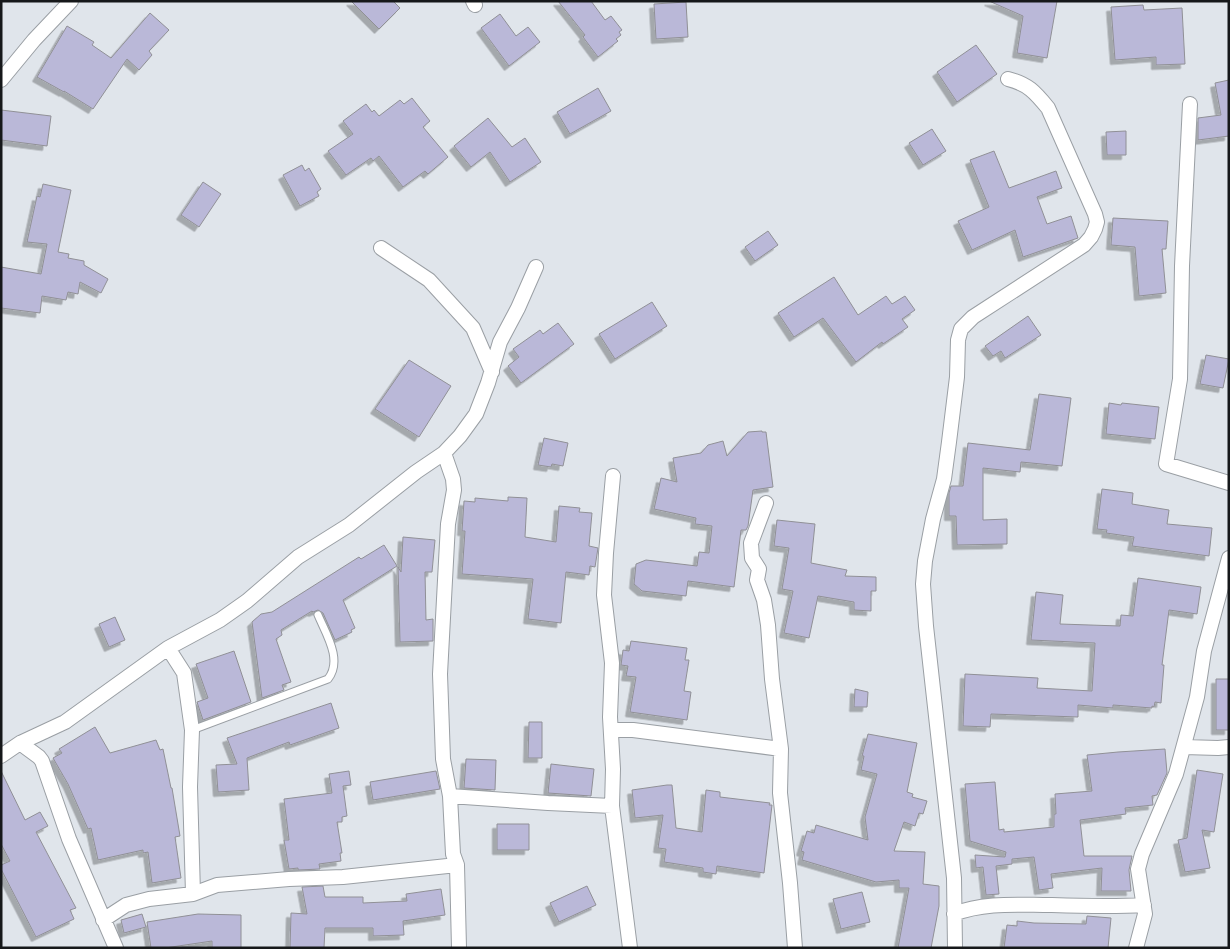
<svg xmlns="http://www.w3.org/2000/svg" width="1230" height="949" viewBox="0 0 1230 949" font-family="Signika,sans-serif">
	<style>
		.building { fill: #bab8d8; stroke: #909096; filter: url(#shadow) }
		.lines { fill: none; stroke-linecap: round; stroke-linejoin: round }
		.service-casing { stroke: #9a9fa4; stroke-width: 9 }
		.minor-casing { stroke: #9a9fa4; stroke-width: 16 }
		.service { stroke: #fff; stroke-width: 7 }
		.minor { stroke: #fff; stroke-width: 14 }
	</style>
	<defs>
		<filter id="shadow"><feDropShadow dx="-4.5" dy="4.5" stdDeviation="0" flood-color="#0004"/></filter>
	</defs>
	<rect width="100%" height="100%" fill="#e0e5eb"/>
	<path class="building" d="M351,1H393L400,8L379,29Z
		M558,1H591L605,20L611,16L622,30L619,32L621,35L616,39L618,41L598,57L583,37L585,35Z
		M989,1H1057L1047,58L1017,53L1023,16Z
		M686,2L688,37L656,39L654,4Z
		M1143,5L1144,10L1182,8L1185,64L1156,65V57L1115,60L1111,7Z
		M150,13L169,30L149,51L152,55L139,70L127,59L93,109L64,91V92L37,77L67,26L94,42L92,45L111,58Z
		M500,14L516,36L528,27L540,42L509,66L481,28Z
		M976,45L997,74L957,102L937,72Z
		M1229,80V136L1198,140V118L1221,115L1215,83Z
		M598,88L611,111L570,134L557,112Z
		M412,98L430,121L423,127L448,157L428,174L425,171L403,187L379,156L373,161L371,158L346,175L328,151L353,134L343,121L366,104L372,112L374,110L379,116L400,100L404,104Z
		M1,110L51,116L47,146L1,140Z
		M488,118L512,147L525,138L541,162L510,182L490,152L471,167L454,146Z
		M932,129L946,151L923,165L909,143Z
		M1126,131V155H1107L1106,132Z
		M994,151L1009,188L1056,171L1062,188L1037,197L1047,224L1071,216L1078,238L1023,257L1015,230L972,250L958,221L989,207L970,160Z
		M302,165L305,171L309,168L321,189L317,192L319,196L300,206L283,175Z
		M203,182L221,194L199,227L181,215Z
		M43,184L71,190L58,252L69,254L68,258L84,261V265L108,279L101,293L80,282L78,294L68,292L66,300L42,296L40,313L1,308V267L41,274L47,244L27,242L37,196L40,197Z
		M1113,218L1168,221L1166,249H1162L1166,293L1139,296L1135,247L1111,245Z
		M768,231L778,245L755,261L745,247Z
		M834,277L858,315L886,296L892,304L905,296L915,310L902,319L908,327L883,344L882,342L856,362L823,318L794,337L778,313Z
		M652,302L667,326L615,359L599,334Z
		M1028,316L1041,335L1005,358L1001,351L993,356L985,346Z
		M558,323L574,344L521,383L508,366L519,357L513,349L540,330L543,334Z
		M1206,355L1229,359L1223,388L1200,384Z
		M409,360L451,386L419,437L375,409Z
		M1039,394L1071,398L1062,466L1021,462L1020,472L983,468V520L1007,519V544L957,545L956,516H949V493L951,486H963L968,443L1030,450Z
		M1109,403L1121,405L1122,403L1159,407L1155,439L1106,434Z
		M762,431V432H766L773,487L753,490L748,526L746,530H741L734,587L688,581L686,596L642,591L634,584L636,564L646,560L697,566L699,552L709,553L712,526L695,524L696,518L654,509L661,478L677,482L673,458L701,453L708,445L723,441L727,456L748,432Z
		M544,438L568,443L563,466L552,464L551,467L538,465Z
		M1102,489L1133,493L1132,504L1169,510L1167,524L1212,528L1209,556L1132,546L1134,537L1106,533L1107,530L1097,529Z
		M508,497L527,498L525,537L556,542L559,506L580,508L579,512L592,513L589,546L598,548L595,567L590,566L589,575L566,572L561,623L528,619L533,579L462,574L465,531H462L464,501L475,502V498L508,501Z
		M777,520L815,524L811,563L847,570L845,576L876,577V591H871V611L854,610V602L818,596L809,638L784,633L793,591L782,589L789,548L774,546Z
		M403,537L435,540L432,572H425L426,620L433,619V641L400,642L398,567L401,572Z
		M384,545L397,566L343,600L355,628L351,630L352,632L335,640L323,613L318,610L313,612L312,611L281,630L282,635L276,639L291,682L282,685L284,690L262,698L252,622L261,614L272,612L359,557L361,559Z
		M1138,578L1201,587L1197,614L1169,610L1162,665H1164L1161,703L1155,702L1154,707L1152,706V708L1113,705V708L1078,705V717L991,714L990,727L963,726L965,674L1038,678L1037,688L1092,691L1095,643L1031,640L1036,592L1063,595L1060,624L1120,626L1121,615L1133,616Z
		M115,617L125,640L109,647L99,624Z
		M631,641L687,648L685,660H689L684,691L691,692L687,720L630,712L636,677L626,676L628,666L621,665L623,650L629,651Z
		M234,651L251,702L203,720L197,702L208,698L196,664Z
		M1216,679H1229V730H1216Z
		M855,689L868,692L867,707H854Z
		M331,703L339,728L290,745L289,742L247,758L249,790L218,792L216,765L237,764L227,738Z
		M529,722H542V758H528Z
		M95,727L110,753L156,740L160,750L163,749L171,788H172L180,836L175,837L181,878L152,883L148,852L143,853V850L98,860L91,828L88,829L68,784L53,758L62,753L59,749Z
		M868,734L917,743L907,792L913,794L912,797L927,801L923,814L919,813L915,826L904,822L894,851L925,852L923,884L939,886V906L931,948H898L909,888H899V880L876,882L802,860L804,852L801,851L807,831L814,833L816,825L868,840L865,817L877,774L861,770L864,756H862Z
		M1165,749L1167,773L1157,795L1152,796L1153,805L1125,808L1126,814L1080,820L1084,856H1132L1129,870L1131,891H1101L1102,868L1051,874L1053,888L1039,890L1034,857L1012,859V864L996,866L999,894L986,895L983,867L976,868L975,855L1005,857L1006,852L970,841L965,784L995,782L999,830L1004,829V832L1054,827V814H1056L1055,794L1092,791L1087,755L1118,752Z
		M466,759L496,760L495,790L464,788Z
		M551,764L594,769L591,796L548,793Z
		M1197,770L1223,774L1214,832L1202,830L1210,868L1185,872L1178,840L1187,838Z
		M1,771L25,820L40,812L48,826L36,832L76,908L70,910L74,919L36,937L1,869V865L10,861L1,844Z
		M349,771L351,785L343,786L347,816L342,817V822H337L342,853H340L341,861L319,864L320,869L298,870V868L289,869L284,840H289L284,799L332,793L329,774Z
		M436,771L440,789L373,800L370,782Z
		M667,785H672L676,828L702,832L706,790L720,792V797L770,803L769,805H772L764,873L717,866L716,874L703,872V868L664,862L666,849L658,848L663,815L635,818L632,790Z
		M497,824H529V850H497Z
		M323,886L325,897H363V903L407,901L406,894L441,889L445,915L403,921L404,935L373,936V928H325L324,948H290L291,913L307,914L302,887Z
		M587,886L596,905L559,922L550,903Z
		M862,892L870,922L841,929L833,899Z
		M142,914L146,927L124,933L121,920Z
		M198,914L241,915V948H212V941L165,948H151L147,922Z
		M1087,916L1111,918L1108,948H1004L1007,925L1017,926V921L1034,923L1086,924Z"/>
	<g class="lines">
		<defs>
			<path id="service" d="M192,730L328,679C343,660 326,634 318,615"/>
			<path id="minor" d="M473,1L475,5
				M1,80L34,40L71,1
				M1190,104L1182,266L1180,379L1166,464L1229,483
				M381,248L429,280L473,328L492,372
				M444,453L453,479L454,490L448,524L440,674L443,759L450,796L453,854L457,865L459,948
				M613,476L606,553L604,595L612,663L610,717L613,769L612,806L630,948
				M766,503L751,543L752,558L759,569L757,580L764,600L768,625L772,679L781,749L780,793L790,883L795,948
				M168,648L220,620L247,601L298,557L349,525L416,472L444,453L460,436L476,414L488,383L500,342L518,308L536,267
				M611,730H633L781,749
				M20,743L65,722L168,648L184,673L192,730L190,787L193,894
				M1184,747L1218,748L1229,747
				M1,756L20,743L39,757L42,761L69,839L116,948
				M450,796L548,803L612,806
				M954,914C984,902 1018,905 1050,905C1082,906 1112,907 1144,905
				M103,920L126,905L149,899L193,894L217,885L289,879L343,877L457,865
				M955,948L954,878L926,626L923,584L925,561L933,519L944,479L949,442L957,377L958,340L961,329L973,317L1084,245L1091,237L1095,229L1097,222L1095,214L1048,108C1035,92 1028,84 1008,79
				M1136,948L1145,914L1138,869L1142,854L1176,774L1197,697L1204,651L1229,558"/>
		</defs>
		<use href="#service" class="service-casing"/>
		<use href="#minor" class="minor-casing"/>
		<use href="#service" class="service"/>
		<use href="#minor" class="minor"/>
	</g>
	<rect width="1230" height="949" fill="none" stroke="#16181a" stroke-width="5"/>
</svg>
